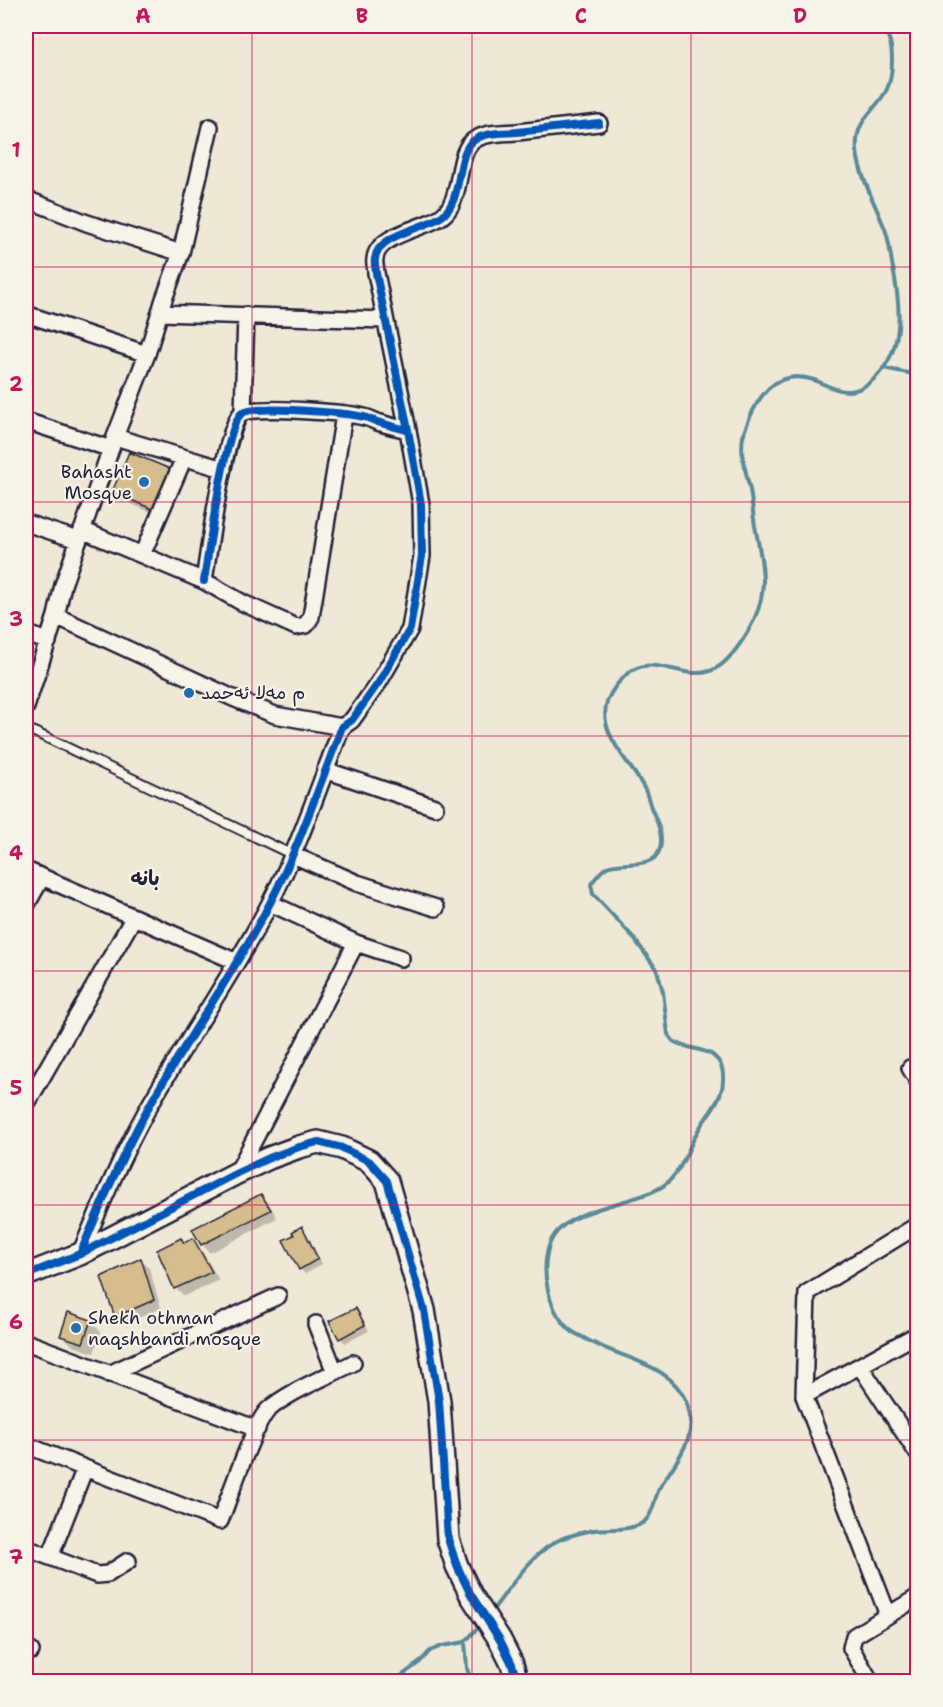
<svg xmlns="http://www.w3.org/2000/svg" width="943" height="1707" viewBox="0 0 943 1707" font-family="'Shantell Sans','Playpen Sans Arabic',sans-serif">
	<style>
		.shadow { fill: #0003 }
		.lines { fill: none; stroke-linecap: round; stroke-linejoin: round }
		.stream { stroke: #5a8a98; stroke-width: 4 }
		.building { fill: #d6bd8d; stroke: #22223b; stroke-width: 1.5 }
		.lane-casing { stroke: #22223b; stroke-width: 12 }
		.street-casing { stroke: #22223b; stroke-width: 20 }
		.secondary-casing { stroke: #22223b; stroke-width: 26 }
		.lane { stroke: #f7f3e8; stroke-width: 8 }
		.street { stroke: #f7f3e8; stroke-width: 15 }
		.secondary { stroke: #f7f3e8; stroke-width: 21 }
		.cycleway-casing { stroke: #f7f3e8; stroke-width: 11 }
		.cycleway { stroke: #0057b8; stroke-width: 8 }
		.grid { fill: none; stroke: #c2185b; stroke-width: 1.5; stroke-opacity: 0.55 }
		.poi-dot { fill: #1f6fb2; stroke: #f7f3e8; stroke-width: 2 }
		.labels { text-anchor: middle; stroke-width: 4.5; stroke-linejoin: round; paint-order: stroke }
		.poi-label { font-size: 18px; fill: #22223b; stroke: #f7f3e8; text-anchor: start }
		.neighbourhood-label { font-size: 20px; font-weight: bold; fill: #22223b; stroke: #f7f3e8 }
		.neatline { fill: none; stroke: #c2185b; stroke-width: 2 }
		.grid-label { font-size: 20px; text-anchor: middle; font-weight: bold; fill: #c2185b }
	</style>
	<rect width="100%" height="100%" fill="#f0e8d6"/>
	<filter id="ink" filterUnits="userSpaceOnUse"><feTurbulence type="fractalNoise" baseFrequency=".0167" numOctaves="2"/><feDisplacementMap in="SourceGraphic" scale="12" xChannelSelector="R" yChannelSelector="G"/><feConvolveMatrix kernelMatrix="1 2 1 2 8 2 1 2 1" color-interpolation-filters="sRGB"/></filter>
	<g filter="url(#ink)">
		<path class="shadow" d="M174,473L183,481L167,519L122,500L114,492Z
			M261,1196L269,1204L277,1218L210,1253L202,1244L194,1230Z
			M302,1228L307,1233L322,1264L305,1274L300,1269L296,1236Z
			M192,1240L200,1248L219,1280L184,1296L176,1288L185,1244Z
			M141,1260L149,1268L161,1308L125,1324L117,1316Z
			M356,1310L361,1315L369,1331L345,1343L340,1338Z
			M90,1321L101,1332L94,1353L73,1346L62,1335Z"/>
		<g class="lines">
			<path class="stream" d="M883,368L918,375
				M491,1612C511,1587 532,1551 563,1538C572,1535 584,1532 594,1530C610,1528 634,1532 646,1520C653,1513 655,1499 658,1491C665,1477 675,1466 682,1452C691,1437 693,1420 687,1404C672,1362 619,1359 584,1338C579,1335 573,1333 569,1329C556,1317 550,1302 547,1285C544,1271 545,1250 553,1237C572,1206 634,1205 663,1186C684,1172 689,1141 704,1121C716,1104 727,1090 722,1068C720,1062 717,1058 711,1054C699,1048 685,1048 673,1041L668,1034L663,992L657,970L633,937L593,894L591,884C596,878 600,871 607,867C620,861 649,868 657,855C666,841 658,823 652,810C649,803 648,795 644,788C630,761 595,732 608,699C612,690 618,682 626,675C651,651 682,681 710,671C726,666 739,646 747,633C771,594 763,568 755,526C753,514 752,502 750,490C746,470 737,448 746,427C758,395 776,368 814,380C825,384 835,391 847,391C862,392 877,378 885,366C905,336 899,297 892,263C890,252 889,239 885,229C876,206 859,174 857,151C854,118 876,112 887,89C893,76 895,43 885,32C882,29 878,28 875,26
				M465,1642L467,1668L471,1682
				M393,1682L420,1662L430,1651L442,1646L465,1642L482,1623"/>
		</g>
		<path class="building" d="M129,452L175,471L159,512L112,492Z
			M261,1194L271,1210L201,1245L192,1229Z
			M302,1226L318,1259L299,1270L283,1240L294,1235L292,1232Z
			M181,1238L184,1243L193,1238L212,1272L174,1289L157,1250Z
			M141,1258L154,1300L115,1317L101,1277Z
			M356,1308L365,1325L339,1339L329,1321Z
			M68,1312L91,1320L83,1343L60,1336Z"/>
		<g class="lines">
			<defs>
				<path id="lane" d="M26,728L293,855"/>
				<path id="street" d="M26,199L87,223L181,253
					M160,313L385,320
					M26,314L147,354
					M243,412L246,315
					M26,421L111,449
					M115,437L223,469
					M26,523L78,540
					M82,530L204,581L243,603L296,627L306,625L311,617L344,415
					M142,555L184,458
					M204,581C208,555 226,423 242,413C253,405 348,413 364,417C370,418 376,422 381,423C390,426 399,428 408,430L376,273C376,269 374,263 375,259C377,234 425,229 442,216C465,199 454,150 476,139C487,132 504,133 517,132C544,129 572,126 599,123
					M56,616L233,698L275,715L342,727
					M26,633L48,642
					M26,707L56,616L63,585L115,437L147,354L164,299L181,253L210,127
					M325,770L435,807
					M293,855L357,883L436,908
					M26,870L237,962
					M270,903L356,943L401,958
					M26,906L42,877
					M910,1068L918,1081
					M26,1105L134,917
					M237,1173L356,943
					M80,1254C101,1205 121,1157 147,1110C186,1040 233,975 270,903C299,847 319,786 342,727L352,720L379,682L410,629L422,556L421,504L408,430
					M316,1324L335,1372
					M26,1342L257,1429
					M860,1366L918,1454
					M109,1374L278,1296
					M804,1396L918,1334
					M26,1445L220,1521C229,1499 254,1423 268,1410C288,1392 328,1376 353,1363
					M26,1548L97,1575L108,1574L128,1561
					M50,1557L85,1468
					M888,1615L804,1396L807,1293L918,1225
					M26,1648L31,1651
					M871,1682L851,1648L854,1636L918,1597"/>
				<path id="secondary" d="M26,1275L80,1254L237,1173L269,1158L299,1147L318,1142L342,1148L369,1161L387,1181L424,1310L439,1401L448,1539L457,1566L471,1595L500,1640L512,1664L517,1682"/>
			</defs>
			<use href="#lane" class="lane-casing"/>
			<use href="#street" class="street-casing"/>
			<use href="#secondary" class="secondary-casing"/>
			<use href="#lane" class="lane"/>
			<use href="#street" class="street"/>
			<use href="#secondary" class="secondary"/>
			<defs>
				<path id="cycleway" d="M204,581C208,555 226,423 242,413C253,405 348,413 364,417C370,418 376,422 381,423C390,426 399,428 408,430L376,273C376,269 374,263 375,259C377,234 425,229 442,216C465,199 454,150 476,139C487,132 504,133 517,132C544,129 572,126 599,123
					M80,1254C101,1205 121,1157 147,1110C186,1040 233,975 270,903C299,847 319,786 342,727L352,720L379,682L410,629L422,556L421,504L408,430
					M26,1275L80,1254L237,1173L269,1158L299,1147L318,1142L342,1148L369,1161L387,1181L424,1310L439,1401L448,1539L457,1566L471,1595L500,1640L512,1664L517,1682"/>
			</defs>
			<use href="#cycleway" class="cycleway-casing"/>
			<use href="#cycleway" class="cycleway"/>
		</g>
	</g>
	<path class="grid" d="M252,26V1682M472,26V1682M691,26V1682M26,267H918M26,502H918M26,736H918M26,971H918M26,1205H918M26,1440H918"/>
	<g class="poi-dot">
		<circle cx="144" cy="482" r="6"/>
		<circle cx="189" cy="693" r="6"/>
		<circle cx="76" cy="1328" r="6"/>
	</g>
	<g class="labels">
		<g class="poi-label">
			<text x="132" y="478" text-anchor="end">Bahasht<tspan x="132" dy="21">Mosque</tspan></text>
			<text x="201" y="699">م مەلا ئەحمد</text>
			<text x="88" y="1324">Shekh othman<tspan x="88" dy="21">naqshbandi mosque</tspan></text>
		</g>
		<g class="neighbourhood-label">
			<text x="145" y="885">بانە</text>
		</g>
	</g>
	<rect width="943" height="1707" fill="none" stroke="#f7f3e8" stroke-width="66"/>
	<rect x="33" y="33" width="877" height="1641" class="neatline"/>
	<g class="grid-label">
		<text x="143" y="23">A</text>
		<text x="362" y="23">B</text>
		<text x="581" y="23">C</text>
		<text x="800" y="23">D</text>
		<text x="16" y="157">1</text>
		<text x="16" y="391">2</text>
		<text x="16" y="626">3</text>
		<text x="16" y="860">4</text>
		<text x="16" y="1095">5</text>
		<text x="16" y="1329">6</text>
		<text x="16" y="1564">7</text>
	</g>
</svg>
